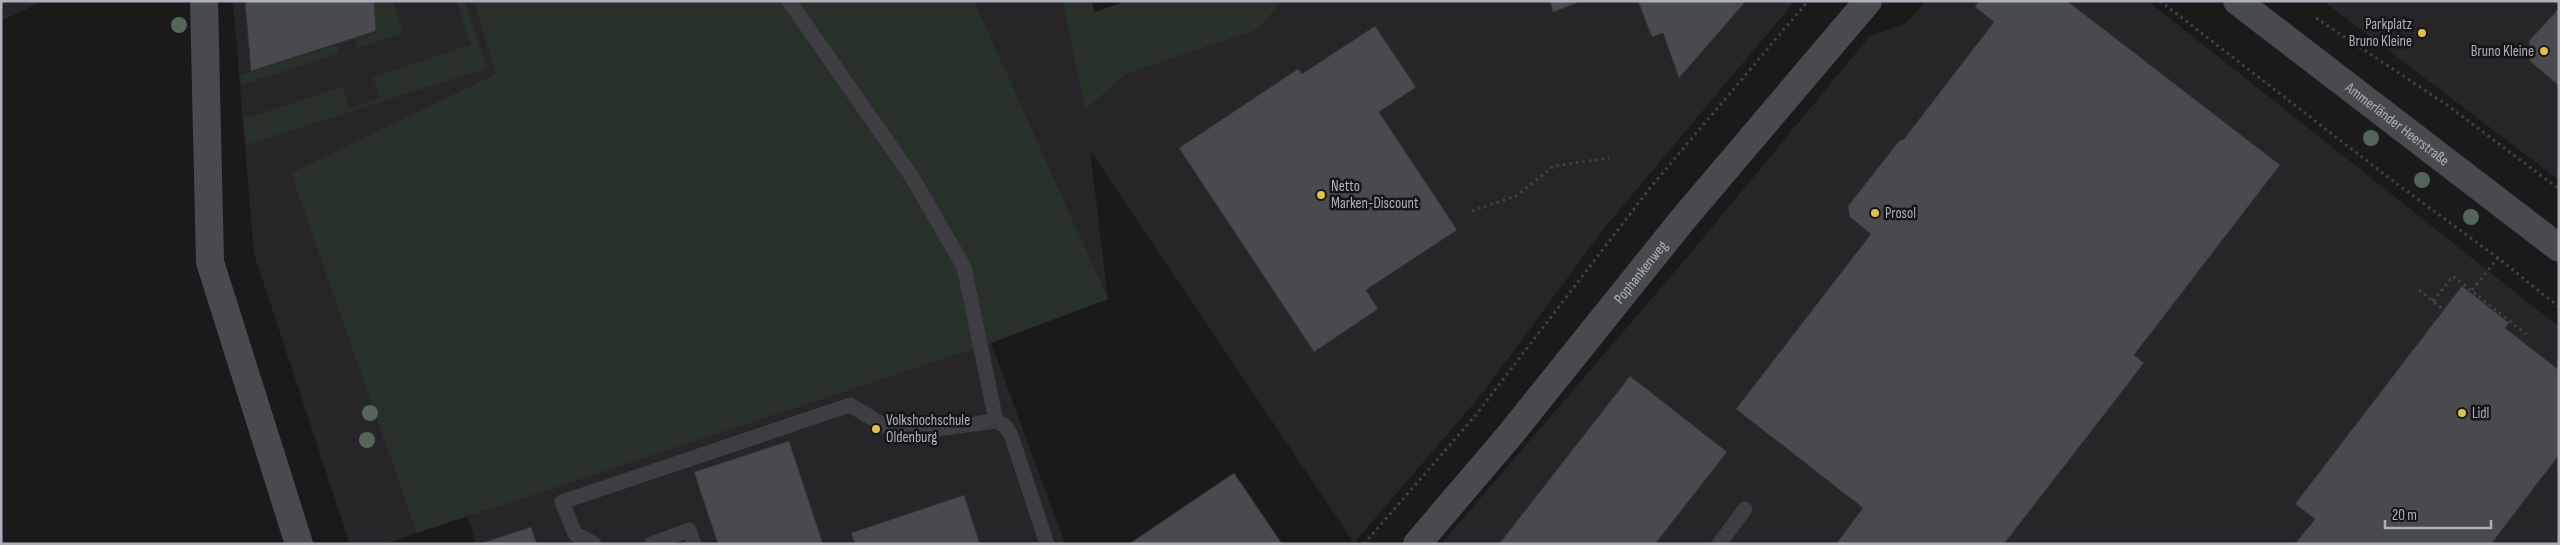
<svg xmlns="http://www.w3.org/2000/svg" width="2560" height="545" viewBox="0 0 2560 545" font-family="'Sofia Sans Condensed',sans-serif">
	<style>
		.built { fill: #262628 }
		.green { fill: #28302a }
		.building { fill: #494a4e; stroke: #343437 }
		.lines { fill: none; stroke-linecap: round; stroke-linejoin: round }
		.path { stroke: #414247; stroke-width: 3; stroke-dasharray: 2.5 4; stroke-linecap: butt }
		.lane { stroke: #3d3d42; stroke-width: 15 }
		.secondary { stroke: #494a50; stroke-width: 28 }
		.tree { fill: #556559 }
		.poi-dot { fill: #e0c14d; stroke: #151416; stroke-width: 2 }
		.labels { text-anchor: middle; stroke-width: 5; stroke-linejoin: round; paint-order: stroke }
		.poi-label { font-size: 15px; fill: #adb0ba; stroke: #151416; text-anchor: start }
		.street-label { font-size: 15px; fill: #adb0ba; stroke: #151416 }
	</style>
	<rect width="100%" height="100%" fill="#1a1a1b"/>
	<path class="built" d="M1,1H43L1,21Z
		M233,1H1062L1085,110L1126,74L1259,29L1277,5L1276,1H1795L1605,227L1481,395L1354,543L1090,150L1108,299L991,343L1065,544H476L467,515L386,544H350L254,254Z
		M1926,1H2148L2559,327V544H1441L1689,255L1870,36L1905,24Z
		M2323,1H2559V180Z"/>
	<path class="green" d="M374,1H393L403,33L356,48L355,39L377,32Z
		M457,1H465L487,68L246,145L243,119L342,87L350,108L380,98L373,77L470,45Z
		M474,1H974L1108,299L991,343L417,533L291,173L496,74Z
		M1062,1H1091L1095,12L1127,1H1276L1278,5L1259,29L1126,74L1085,110Z
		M338,45L339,53L241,85L240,75Z"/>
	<path class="building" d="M245,1H374L376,31L251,71Z
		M1550,1H1582L1553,12Z
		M1638,1H1746L1679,78L1663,33L1652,37Z
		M1979,1H2067L2280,165L2134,355L2144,363L2004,544H1836L1863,508L1736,409L1871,234L1850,217L1848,206L1899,141L1904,139L1994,22L1975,7Z
		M2559,8V86L2530,61L2529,41Z
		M1375,26L1416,87L1379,112L1457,230L1366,290L1378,309L1314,352L1179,148L1298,69L1302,74Z
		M2462,286L2509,323L2505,328L2559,370V455L2491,544H2295L2315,519L2295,504Z
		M1630,376L1727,452L1655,544H1499Z
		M789,441L823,544H718L694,472Z
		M1234,473L1282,544H1129Z
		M964,495L980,544H855L851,533Z
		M531,527L537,544H482V543Z"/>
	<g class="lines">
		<path class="path" d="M2160,1L2389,178L2498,258L2559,307
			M2316,18L2447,105L2559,189
			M1472,211L1516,196L1554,166L1609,158
			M2419,290L2444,310
			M2472,290L2498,258
			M2433,301L2453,276L2526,334
			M1364,544L1475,416L1650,188L1808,1"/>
		<path class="lane" d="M789,1L912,177L964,267L996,421
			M594,544L575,534L562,502L850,405L899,434L996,421L1005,426L1011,435L1047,544
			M651,544L689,530L694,544
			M1719,544L1745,509"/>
		<g class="secondary">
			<path d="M204,1L210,262L299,544"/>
			<path id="s1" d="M2237,1L2559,248"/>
			<path id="s2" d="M1417,544L1509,436L1684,218L1868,1"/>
		</g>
	</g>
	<g class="tree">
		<circle cx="179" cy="25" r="8"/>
		<circle cx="2371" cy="138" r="8"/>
		<circle cx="2422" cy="180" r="8"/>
		<circle cx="2471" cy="217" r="8"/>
		<circle cx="370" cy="413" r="8"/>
		<circle cx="367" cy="440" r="8"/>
	</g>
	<g class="poi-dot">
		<circle cx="2422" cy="33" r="5"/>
		<circle cx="2544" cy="51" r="5"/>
		<circle cx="1321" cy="195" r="5"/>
		<circle cx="1875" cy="213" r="5"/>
		<circle cx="2462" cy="413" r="5"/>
		<circle cx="876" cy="429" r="5"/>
	</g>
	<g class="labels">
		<g class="poi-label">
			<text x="2412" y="29" text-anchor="end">Parkplatz<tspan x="2412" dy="17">Bruno Kleine</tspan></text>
			<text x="2534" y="56" text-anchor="end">Bruno Kleine</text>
			<text x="1331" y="191">Netto<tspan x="1331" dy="17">Marken-Discount</tspan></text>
			<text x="1885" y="218">Prosol</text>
			<text x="2472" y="418">Lidl</text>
			<text x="886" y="425">Volkshochschule<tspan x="886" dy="17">Oldenburg</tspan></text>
		</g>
		<g class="street-label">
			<text dy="5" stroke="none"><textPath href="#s1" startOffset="202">Ammerländer Heerstraße</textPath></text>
			<text dy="5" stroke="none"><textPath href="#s2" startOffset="352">Pophankenweg</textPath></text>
		</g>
	</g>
	<rect width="2560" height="545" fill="none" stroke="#adb0ba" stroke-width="5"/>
	<path d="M2385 520v8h106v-8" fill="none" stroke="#adb0ba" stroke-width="2.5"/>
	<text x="2392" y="520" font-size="15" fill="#adb0ba" stroke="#151416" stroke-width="4" paint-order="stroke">20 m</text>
</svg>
